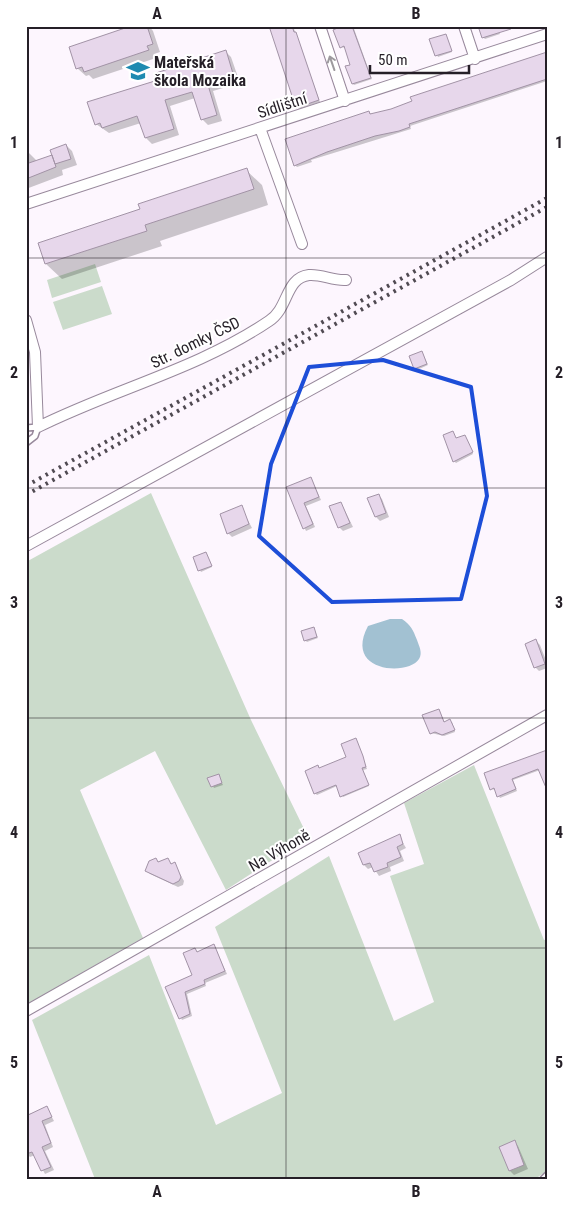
<svg xmlns="http://www.w3.org/2000/svg" width="573" height="1205" viewBox="0 0 573 1205" font-family="'Roboto Condensed',sans-serif">
	<style>
		.green { fill: #cbdbcb }
		.water { fill: #a2c1d2 }
		.shadow { fill: #0003 }
		.building { fill: #e7d7eb; stroke: #a293a6 }
		.lines { fill: none; stroke-linecap: round; stroke-linejoin: round }
		.lane-casing { stroke: #98899c; stroke-width: 8 }
		.street-casing { stroke: #98899c; stroke-width: 12 }
		.lane { stroke: #fff; stroke-width: 5 }
		.street { stroke: #fff; stroke-width: 10 }
		.rail { stroke: #504a52; stroke-width: 4; stroke-dasharray: 2.5 5; stroke-linecap: butt }
		.oneway { stroke: #9d9a9e }
		.marked { fill: none; stroke: #1d4ed8; stroke-width: 4; stroke-linejoin: round }
		.grid { fill: none; stroke: #251f27; stroke-width: 1; stroke-opacity: 0.55 }
		.labels { text-anchor: middle; stroke-width: 4; stroke-linejoin: round; paint-order: stroke }
		.poi-label { font-size: 16px; font-weight: bold; fill: #251f27; stroke: #fff; text-anchor: start }
		.street-label { font-size: 16px; fill: #251f27; stroke: #fff }
		.neatline { fill: none; stroke: #251f27; stroke-width: 2 }
		.grid-label { font-size: 16px; text-anchor: middle; font-weight: bold; fill: #251f27 }
	</style>
	<rect width="100%" height="100%" fill="#fdf6fe"/>
	<path class="green" d="M95,264L101,282L52,298L47,280Z
		M102,286L112,314L63,330L53,302Z
		M151,493L251,720L308,837L226,890L155,751L80,790L143,938L26,1005V562Z
		M474,765L544,940L547,939V1171L535,1179H95L32,1020L149,955L216,1125L282,1093L215,927L329,856L394,1021L434,1002L390,876L424,864L404,803Z"/>
	<path class="water" d="M390,619H402C411,625 413,630 417,640C419,646 423,653 419,659C409,676 343,673 368,626Z"/>
	<path class="shadow" d="M135,26H149L153,31L160,52L154,54L156,58L93,79L89,75L86,76L77,68Z
		M270,26H293L320,102L299,109L297,107Z
		M339,26H353L372,79L354,85L353,84L351,66L346,48L341,47Z
		M497,26L500,34L485,39L483,37Z
		M446,35L452,52L438,57L431,40Z
		M225,51L231,57L240,83L213,91L222,121L208,125L202,119L195,98L170,106L179,135L152,144L146,138L141,123L109,133L96,124L160,80Z
		M547,53V81L410,126L411,129L311,160L312,162L297,167L295,165L369,112L372,115L391,110Z
		M26,145L29,153L37,161L52,156L66,145L72,151L77,165L62,170L63,175L26,189Z
		M246,170L262,185L268,205L160,241L162,246L62,279L46,264L40,244L142,210Z
		M422,352L428,365L417,370L415,368Z
		M465,436L473,454L456,463L454,461Z
		M311,478L321,500L306,506L315,527L306,531L287,488Z
		M378,495L382,499L389,517L380,521L376,517Z
		M341,503L353,527L343,531L339,527Z
		M241,507L252,528L232,537L228,533Z
		M206,553L212,567L201,572L194,558Z
		M314,628L318,638L307,642L305,640Z
		M536,641L540,645L547,663V668L539,671L535,667Z
		M439,710L445,723L452,722L455,732L444,736L431,733Z
		M357,741L367,769L363,770L369,786L343,797L337,786L317,795L315,793L348,758Z
		M547,751L540,770L513,780L517,791L500,798L496,790L491,789Z
		M218,775L223,785L214,788L209,779Z
		M399,836L406,848L400,851L404,861L390,867L391,871L379,876L373,867L368,869L364,865L360,854Z
		M156,859L159,863L167,859L172,865L174,864L184,881L183,885L178,887L150,874L146,870Z
		M214,946L227,974L205,983L206,986L187,994L192,1016L182,1020L167,987L194,976L195,949L198,953Z
		M47,1108L54,1121L45,1125L53,1147L45,1151L54,1170L45,1174L35,1155L30,1157L26,1153V1115Z
		M514,1142L518,1146L528,1169L514,1175L510,1171L501,1147Z"/>
	<path class="building" d="M131,26H147L153,44L147,46L149,50L84,72L82,67L76,69L69,47Z
		M269,26H292L294,32H296L319,100L296,108Z
		M342,26H352L371,78L352,84L345,66L350,65L344,46L340,48L333,30Z
		M478,26H510L511,29L482,38Z
		M446,34L452,51L435,56L429,39Z
		M226,50L234,77L208,85L217,115L201,120L192,92L165,100L174,129L145,138L137,116L102,128L100,123L95,125L87,102L158,80L156,73Z
		M547,52V79L409,124L410,127L399,131L375,136L327,152L294,166L285,139L369,111L370,114L391,109L412,101L410,97Z
		M66,144L71,159L55,164L50,150Z
		M52,155L56,167L26,179V164Z
		M247,168L254,189L145,225L147,231L45,264L38,243L140,209L138,204Z
		M422,351L427,364L414,369L409,356Z
		M453,431L456,438L465,435L473,452L453,462L443,435Z
		M311,477L319,497L304,503L313,524L303,529L286,487Z
		M379,494L386,513L375,517L367,498Z
		M341,502L350,523L338,528L329,506Z
		M242,505L249,524L227,534L220,514Z
		M206,552L212,566L198,571L193,557Z
		M314,627L317,637L304,641L301,631Z
		M536,639L545,664L534,668L525,644Z
		M439,709L444,722L450,719L455,730L442,735L435,732L430,734L422,715Z
		M356,738L363,756L366,767L362,768L369,785L340,797L336,785L314,794L305,771L318,765L319,768L346,757L341,744Z
		M547,750V790L538,769L512,779L516,789L497,797L494,788L490,790L484,773Z
		M219,774L222,783L211,787L207,778Z
		M400,834L403,844L397,847L401,857L387,863L388,867L374,872L370,863L363,865L358,853Z
		M156,858L158,862L168,858L171,864L175,862L181,877L179,881L173,884L145,871L149,861Z
		M214,944L225,971L204,980L205,984L185,992L190,1014L179,1019L165,987L192,975L183,953L195,948L197,952Z
		M47,1106L52,1117L42,1121L51,1143L42,1147L51,1167L41,1171L32,1152L26,1154V1116Z
		M515,1140L524,1165L509,1171L499,1147Z"/>
	<g class="lines">
		<defs>
			<path id="lane" d="M26,428L38,427L35,436L26,443
				M543,1179L547,1175"/>
			<path id="street" d="M320,26L345,101
				M464,26L475,59
				M260,128L302,244
				M26,204L547,34
				M26,320L35,352L38,427C114,389 198,369 269,321C289,308 285,278 309,275C322,274 333,281 346,280
				M26,546L511,280L547,257
				M26,1011L547,715"/>
		</defs>
		<use href="#lane" class="lane-casing"/>
		<use href="#street" class="street-casing"/>
		<use href="#lane" class="lane"/>
		<use href="#street" class="street"/>
		<path class="rail" d="M26,486L547,198
			M26,495L547,207"/>
	</g>
	<defs><path id="oneway-shaft" d="M-6 0H5M1.5-3L5.5 0L1.5 3" fill="none" stroke-width="1.6" stroke-linecap="round" stroke-linejoin="round" transform="scale(1.25)"/></defs>
	<use class="oneway" href="#oneway-shaft" transform="translate(332 63) rotate(-109)"/>
	<path class="marked" d="M383,360L471,387L487,496L461,599L332,602L259,536L271,464L309,367Z"/>
	<path class="grid" d="M286,26V1179M26,258H547M26,488H547M26,718H547M26,948H547"/>
	<defs>
		<symbol id="school-bare" viewBox="-9 -9 18 18"><path d="M0-5L7-2L0 1L-7-2ZM-4 1L0 2.5L4 1V4Q0 6-4 4Z" fill="#1e8ab1" stroke="#fff" stroke-width="2.5" paint-order="stroke"/></symbol>
	</defs>
	<g fill-rule="evenodd">
		<use href="#school-bare" x="122" y="55" width="32" height="32"/>
	</g>
	<g class="labels">
		<g class="poi-label">
			<text x="154" y="68">Mateřská<tspan x="154" dy="18">škola Mozaika</tspan></text>
		</g>
		<g class="street-label">
			<text transform="translate(282 105) rotate(-18)" y="6">Sídlištní</text>
			<text transform="translate(195 342) rotate(-26)" y="6">Str. domky ČSD</text>
			<text transform="translate(279 850) rotate(-30)" y="6">Na Výhoně</text>
		</g>
	</g>
	<rect width="573" height="1205" fill="none" stroke="#ffffff" stroke-width="55"/>
	<path d="M370 65v8h99v-8" fill="none" stroke="#251f27" stroke-width="2.5"/>
	<text x="378" y="65" font-size="15" fill="#251f27" stroke="#ffffff" stroke-width="4" paint-order="stroke">50 m</text>
	<rect x="28" y="28" width="518" height="1150" class="neatline"/>
	<g class="grid-label">
		<text x="157" y="19">A</text>
		<text x="416" y="19">B</text>
		<text x="14" y="148">1</text>
		<text x="559" y="148">1</text>
		<text x="14" y="378">2</text>
		<text x="559" y="378">2</text>
		<text x="14" y="608">3</text>
		<text x="559" y="608">3</text>
		<text x="14" y="838">4</text>
		<text x="559" y="838">4</text>
		<text x="14" y="1068">5</text>
		<text x="559" y="1068">5</text>
		<text x="157" y="1197">A</text>
		<text x="416" y="1197">B</text>
	</g>
</svg>
